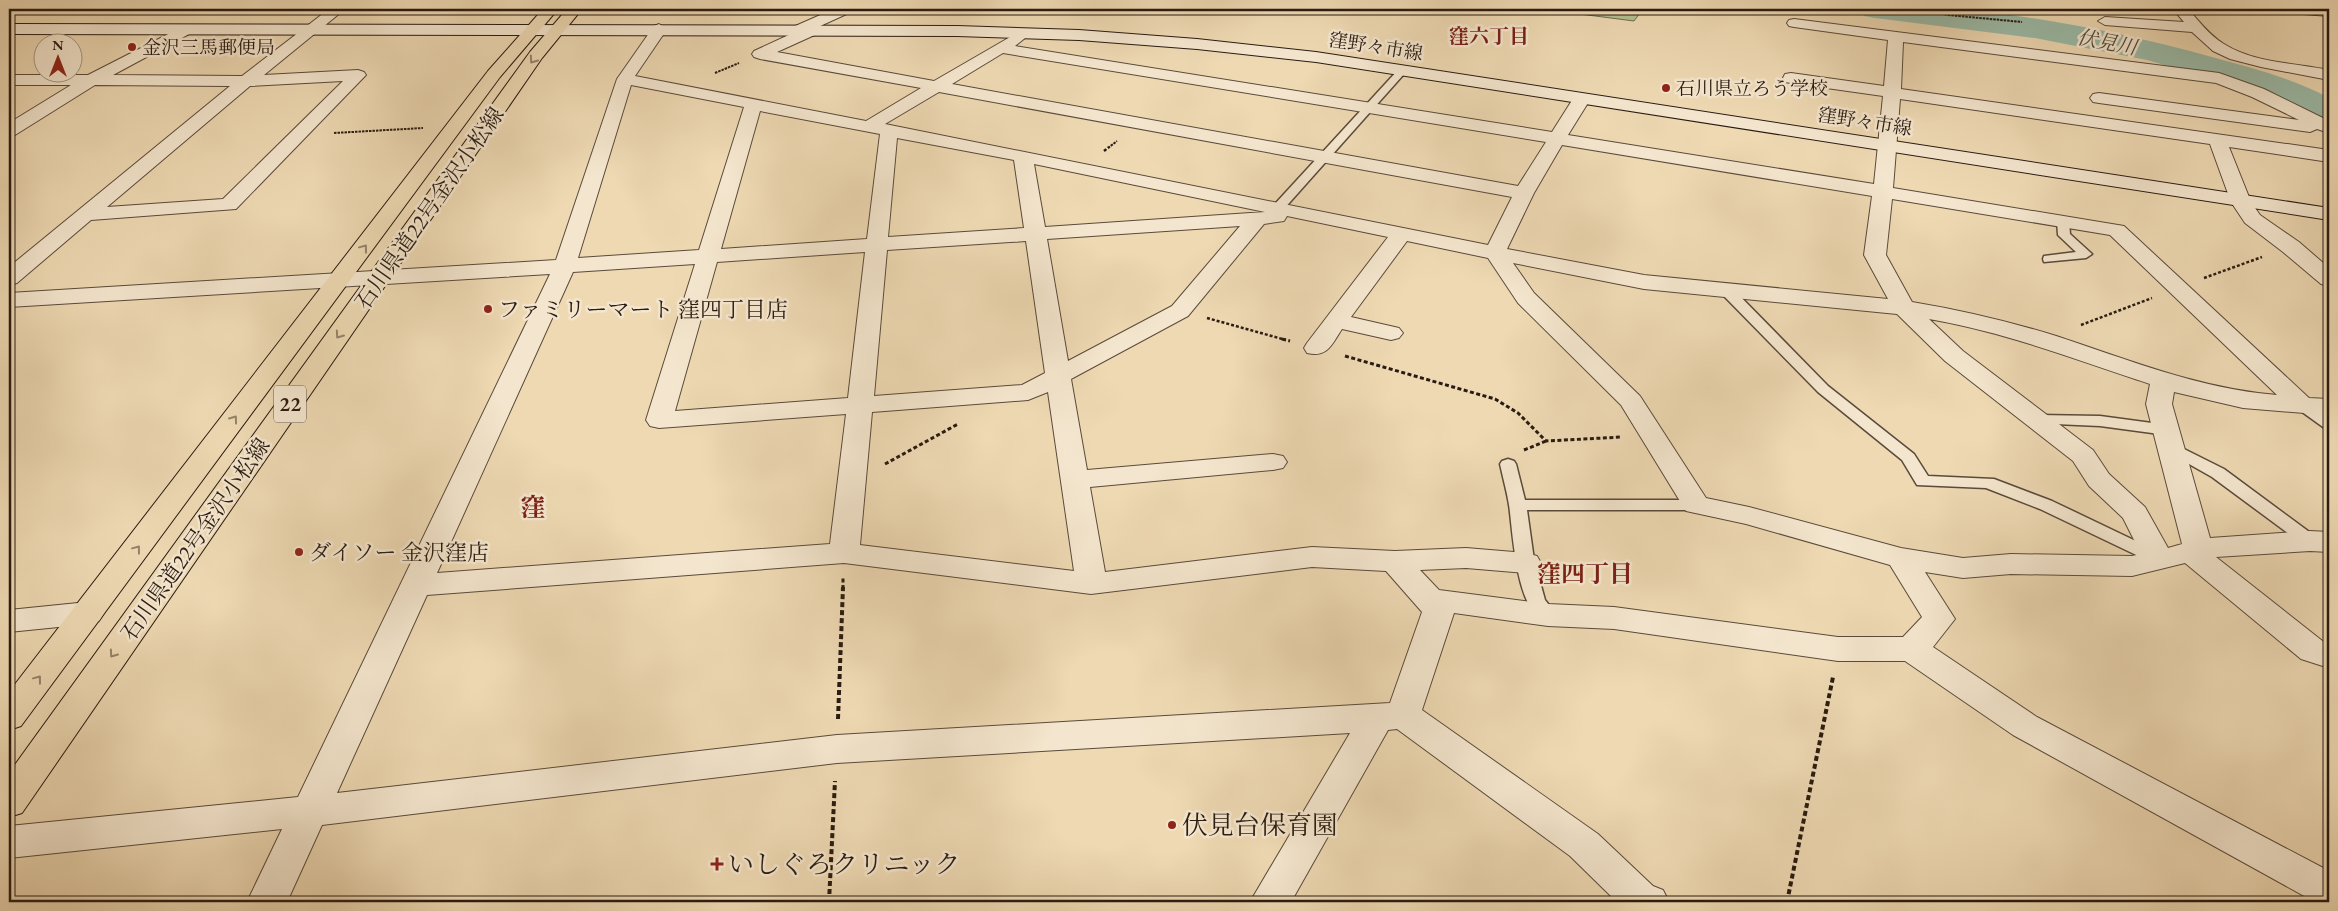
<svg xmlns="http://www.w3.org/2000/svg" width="2338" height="911" viewBox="0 0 2338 911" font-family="'EB Garamond','Noto Serif JP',serif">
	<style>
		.green { fill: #b3c091; stroke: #6e6e51 }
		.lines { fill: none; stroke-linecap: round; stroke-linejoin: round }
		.river { fill: #9bbba8; fill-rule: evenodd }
		.service-casing { stroke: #5a4a3a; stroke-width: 3 }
		.minor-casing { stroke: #5a4a3a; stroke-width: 2 }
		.secondary-casing { stroke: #291b11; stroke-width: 2 }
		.primary-casing { stroke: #291b11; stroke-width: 2 }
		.path-far3 { stroke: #291b11; stroke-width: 2; stroke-dasharray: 2.5 1; stroke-linecap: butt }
		.path-far2 { stroke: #291b11; stroke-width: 2.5; stroke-dasharray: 3 2; stroke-linecap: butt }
		.path-far1 { stroke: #291b11; stroke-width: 3; stroke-dasharray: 4 2.5; stroke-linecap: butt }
		.path { stroke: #291b11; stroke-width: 4; stroke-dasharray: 5 3; stroke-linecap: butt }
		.service { fill: #f4e6ce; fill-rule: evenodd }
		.minor { fill: #f4e6ce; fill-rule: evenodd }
		.secondary { fill: #f4e6ce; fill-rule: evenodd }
		.primary { fill: #eed9b3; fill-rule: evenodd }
		.oneway { stroke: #95846a }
		.poi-dot { fill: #8f2418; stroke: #f4e6ce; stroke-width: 2 }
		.labels { text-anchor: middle; stroke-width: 5; stroke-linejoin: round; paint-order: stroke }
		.far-street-label { font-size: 19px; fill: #291b11; stroke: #f4e6ce }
		.far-poi-label { font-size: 19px; fill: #291b11; stroke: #f4e6ce; text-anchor: start }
		.far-neighbourhood-label { font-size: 20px; font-weight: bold; fill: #7a1f14; stroke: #f4e6ce }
		.far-water-label { font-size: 20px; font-style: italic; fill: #4b4b3e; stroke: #f4e6ce }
		.shield { fill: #f4e6ce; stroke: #66584a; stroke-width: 1 }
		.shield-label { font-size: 21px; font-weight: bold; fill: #291b11 }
		.street-label { font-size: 22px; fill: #291b11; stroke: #f4e6ce }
		.poi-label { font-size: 22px; fill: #291b11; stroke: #f4e6ce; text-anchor: start }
		.neighbourhood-label { font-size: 24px; font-weight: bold; fill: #7a1f14; stroke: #f4e6ce }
		.quarter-label { font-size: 25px; font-weight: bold; fill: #7a1f14; stroke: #f4e6ce }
		.near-poi-label { font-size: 26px; fill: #291b11; stroke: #f4e6ce; text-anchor: start }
	</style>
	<rect width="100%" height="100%" fill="#eed9b3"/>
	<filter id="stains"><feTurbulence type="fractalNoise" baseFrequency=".004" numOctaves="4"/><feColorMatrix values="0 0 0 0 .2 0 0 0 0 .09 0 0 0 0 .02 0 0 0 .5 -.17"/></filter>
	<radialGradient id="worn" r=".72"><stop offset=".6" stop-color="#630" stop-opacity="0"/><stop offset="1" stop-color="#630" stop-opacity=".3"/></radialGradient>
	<path class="green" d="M1541,9H1643L1634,21Z"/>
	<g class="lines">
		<path class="river" d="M1860,9C1891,9 1923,6 1954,9C2041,16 2128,34 2212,57C2251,68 2293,78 2329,98V125L2316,122L2294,109L2243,88L2147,60L2035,38L1875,18L1864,16Z"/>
		<defs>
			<path id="service" d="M1401,69L1404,70V74L1282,211H1274L1272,208L1274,205L1398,70Z
				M2063,217L2069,221L2070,234L2092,254L2086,258L2044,262L2043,259L2044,256L2076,252L2058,235L2057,221Z
				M1726,286L1731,287L1828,386L1914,454L1928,476L1994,479L2052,501L2165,555L2168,559L2165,563L2159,565L2153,563L2040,509L1986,488L1917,485L1902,460L1818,392L1721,293L1719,290Z
				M2303,401L2329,417V429L2323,427L2298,409L2295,406L2298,403Z
				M2038,415L2100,416L2167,425L2173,427L2175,430L2173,433L2167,435L2100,426L2032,423L2030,420L2032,417Z
				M2172,443L2224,469L2316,537L2319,541L2316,545L2310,547L2304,545L2212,477L2166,451L2164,448L2166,445Z
				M1508,459L1514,461L1516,464L1525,500H1696L1702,501L1705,505L1702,509L1696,510H1527L1534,560L1545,600L1557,615L1555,620C1516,630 1513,529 1509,505C1507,492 1503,478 1500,464L1502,461Z"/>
			<path id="minor" d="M329,9H345L264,75L358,70L364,72L366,75L236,209L91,220L17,283L9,285V267L230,86L95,85L15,135L9,136V123L71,85H9V75H88L186,25L191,27L194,30L191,33L113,75L242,76ZM343,81L223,199L107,207L250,86Z
				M834,9H853L851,12L818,27L822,30L819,33L777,52L934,81L1017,33L1022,35L1025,38L1015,46L1552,132L1576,94H1588L1591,98L1568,135L1874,184L1883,96L1791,83L1785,82L1783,78L1785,74L1791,73L1884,86L1888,40L1794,27L1789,26L1787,23L1789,20L1794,19L2219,73L2264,89L2329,121V133L2317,129L2310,132L2099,103L2093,102L2090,98L2093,94L2099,93L2299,120L2252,97L2216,83L1903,42L1901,89L2329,150V162L2229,147L2251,202L2260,215L2299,242L2329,268V286L2321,284L2283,252L2245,223L2231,202L2210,144L1900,99L1893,188L2124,226L2309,398L2329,399V415L2243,408L2174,392L2172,404L2210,538L2310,531L2329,532V552L2310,551L2216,557L2325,643L2329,644V668L2301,659L2185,563L2132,576L2011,574L1963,578L1925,572L1955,619L1933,647L2037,717L2329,871V902H2315L2013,735L1905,661H1838L1614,629L1548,626L1454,613L1422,710L1598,834L1653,886L1663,890L1669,902H1617L1570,856L1397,729L1388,730L1291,902H1250L1350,733L837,763L322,825L287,902H247L282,829L9,858V826L298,797L550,274L9,307V293L556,260L617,79L654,26L659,24L667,29L635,76L866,121L921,88L760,59L754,57L752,54L754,51L793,33L790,30L793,27ZM1003,53L1546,142L1518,186L952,84ZM631,85L744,107L699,250L578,258ZM939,92L1512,197L1488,245L885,124ZM760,111L880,134L867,239L721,249ZM897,138L1014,160L1024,228L888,237ZM1562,145L1872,196L1864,255L1888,299L1644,275L1507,249L1534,193ZM1034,164L1265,212L1045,227ZM1892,199L2110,235L2277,395C2199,389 2127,359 2053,335C2007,321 1960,310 1912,302L1886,255ZM1287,216L1388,237L1307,343L1304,348L1307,353C1328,358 1332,344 1342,329L1391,340L1399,338L1403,333L1399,328L1351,317L1407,241L1488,258L1518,303L1621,405L1686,511L1746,524L1890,565L1922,617L1903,637H1838L1614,607L1548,604L1439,590L1420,570L1466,568L1526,573L1537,570L1541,563L1537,556L1526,553L1466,548L1395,551L1312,547L1105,572L1090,487L1273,470L1283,468L1287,462L1283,456L1273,454L1087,470L1071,379L1188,316L1264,224L1284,221ZM1240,226L1172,306L1068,361L1047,239ZM1026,241L1045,373L1022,385L874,396L887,250ZM865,252L848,398L675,411L717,262ZM1513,263L1644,289L1897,314L1945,361L2073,461L2089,486L2123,518L2141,554L2132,556L2011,554L1963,558L1901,548L1749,507L1706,498L1640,396L1534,293ZM695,264L646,420L650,426L659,428L846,414L830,544L437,573L573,272ZM1929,319C2005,332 2077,360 2150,384L2146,404L2182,544L2168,548L2145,507L2109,474L2093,450L1963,351ZM1048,392L1074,571L860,545L872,412L1028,400ZM844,563L1091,594L1312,567L1386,571L1422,612L1390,703L837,735L337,793L427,595Z
				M2173,9H2188C2199,21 2209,35 2224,44C2254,63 2295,63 2329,70V80L2261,67L2230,59L2213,51L2192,32L2105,25L2098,21L2105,17L2184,22Z
				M2284,9H2329V16L2291,13L2286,12Z
				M88,602L99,605L104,613L99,621L88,624L9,632V610Z"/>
			<path id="secondary" d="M9,24L957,26L1079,30L1197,39L1316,52L2329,208V220L1316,62L1197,49L1079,40L957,36L9,34Z"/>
			<path id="primary" d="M543,9H558L500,77L21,726L9,730V692L488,71Z
				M567,9H582L542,58L22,813L9,817V773L530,52Z"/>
		</defs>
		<use href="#service" class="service-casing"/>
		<use href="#minor" class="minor-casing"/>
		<use href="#secondary" class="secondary-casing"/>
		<use href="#primary" class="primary-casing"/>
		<path class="path-far3" d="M1917,9L1948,15L2022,22
			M715,73L739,63
			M334,133L423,128
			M1108,148L1117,141"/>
		<path class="path-far2" d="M1104,151L1109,147
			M2204,278L2262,257
			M1207,318L1286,340
			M2081,325L2152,298"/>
		<path class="path-far1" d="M1282,339L1290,341
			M1345,356L1495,399L1518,413L1546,441L1622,437
			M1524,450L1546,441
			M885,464L958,424
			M843,589V578"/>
		<path class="path" d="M838,719L843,587
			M829,902L835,781
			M1787,902L1833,677"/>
		<use href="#service" class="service"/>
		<use href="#minor" class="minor"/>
		<use href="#secondary" class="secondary"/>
		<use href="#primary" class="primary"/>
	</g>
	<defs><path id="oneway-chevron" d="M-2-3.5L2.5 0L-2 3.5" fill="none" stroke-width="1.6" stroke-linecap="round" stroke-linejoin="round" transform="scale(1.25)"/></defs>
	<g class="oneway">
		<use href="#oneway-chevron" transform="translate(533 60) rotate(125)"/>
		<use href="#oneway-chevron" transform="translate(364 248) rotate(-53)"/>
		<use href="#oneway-chevron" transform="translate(339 335) rotate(125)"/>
		<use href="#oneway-chevron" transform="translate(234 419) rotate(-54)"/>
		<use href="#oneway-chevron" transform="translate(137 549) rotate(-53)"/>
		<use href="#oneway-chevron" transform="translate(113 654) rotate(125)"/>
		<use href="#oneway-chevron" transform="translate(38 679) rotate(-53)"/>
	</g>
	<g class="poi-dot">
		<circle cx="132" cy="47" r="5"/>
		<circle cx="1666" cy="88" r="5"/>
		<circle cx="488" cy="309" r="5"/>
		<circle cx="299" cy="552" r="5"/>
		<circle cx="1172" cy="825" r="5"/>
		<path d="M714.5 856.5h5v5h5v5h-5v5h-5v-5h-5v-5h5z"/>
	</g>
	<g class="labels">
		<g class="far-street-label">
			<text transform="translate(1376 46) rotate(9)" y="7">窪野々市線</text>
			<text transform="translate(1865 121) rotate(9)" y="7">窪野々市線</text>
		</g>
		<g class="far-poi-label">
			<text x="142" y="54">金沢三馬郵便局</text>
			<text x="1676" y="95">石川県立ろう学校</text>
		</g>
		<g class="far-neighbourhood-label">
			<text x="1489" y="43">窪六丁目</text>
		</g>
		<g class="far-water-label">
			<text transform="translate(2107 42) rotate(11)" y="7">伏見川</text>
		</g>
		<rect class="shield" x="274" y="385.5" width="32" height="37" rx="4"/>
		<g class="shield-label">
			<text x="290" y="411">22</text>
		</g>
		<g class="street-label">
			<text transform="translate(429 208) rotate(-55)" y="8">石川県道22号金沢小松線</text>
			<text transform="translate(195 539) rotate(-55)" y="8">石川県道22号金沢小松線</text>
		</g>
		<g class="poi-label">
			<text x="498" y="317">ファミリーマート 窪四丁目店</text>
			<text x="309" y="560">ダイソー 金沢窪店</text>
		</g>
		<g class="neighbourhood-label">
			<text x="1585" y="582">窪四丁目</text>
		</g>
		<g class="quarter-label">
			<text x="533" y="516">窪</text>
		</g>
		<g class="near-poi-label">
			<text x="1182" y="834">伏見台保育園</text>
			<text x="728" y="873">いしぐろクリニック</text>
		</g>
	</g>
	<rect width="2338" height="911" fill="none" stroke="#eed9b3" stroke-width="30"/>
	<rect x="10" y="10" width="2318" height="891" fill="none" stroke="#291b11" stroke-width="2.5"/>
	<rect x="15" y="15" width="2308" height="881" fill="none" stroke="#291b11"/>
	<g transform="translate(58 58)"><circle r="24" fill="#f4e6ce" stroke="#a39582"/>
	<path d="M0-4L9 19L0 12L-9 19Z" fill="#8f2418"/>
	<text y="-8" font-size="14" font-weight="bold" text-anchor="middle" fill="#291b11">N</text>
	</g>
	<rect width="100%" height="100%" filter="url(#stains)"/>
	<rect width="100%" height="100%" fill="url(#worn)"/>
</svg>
